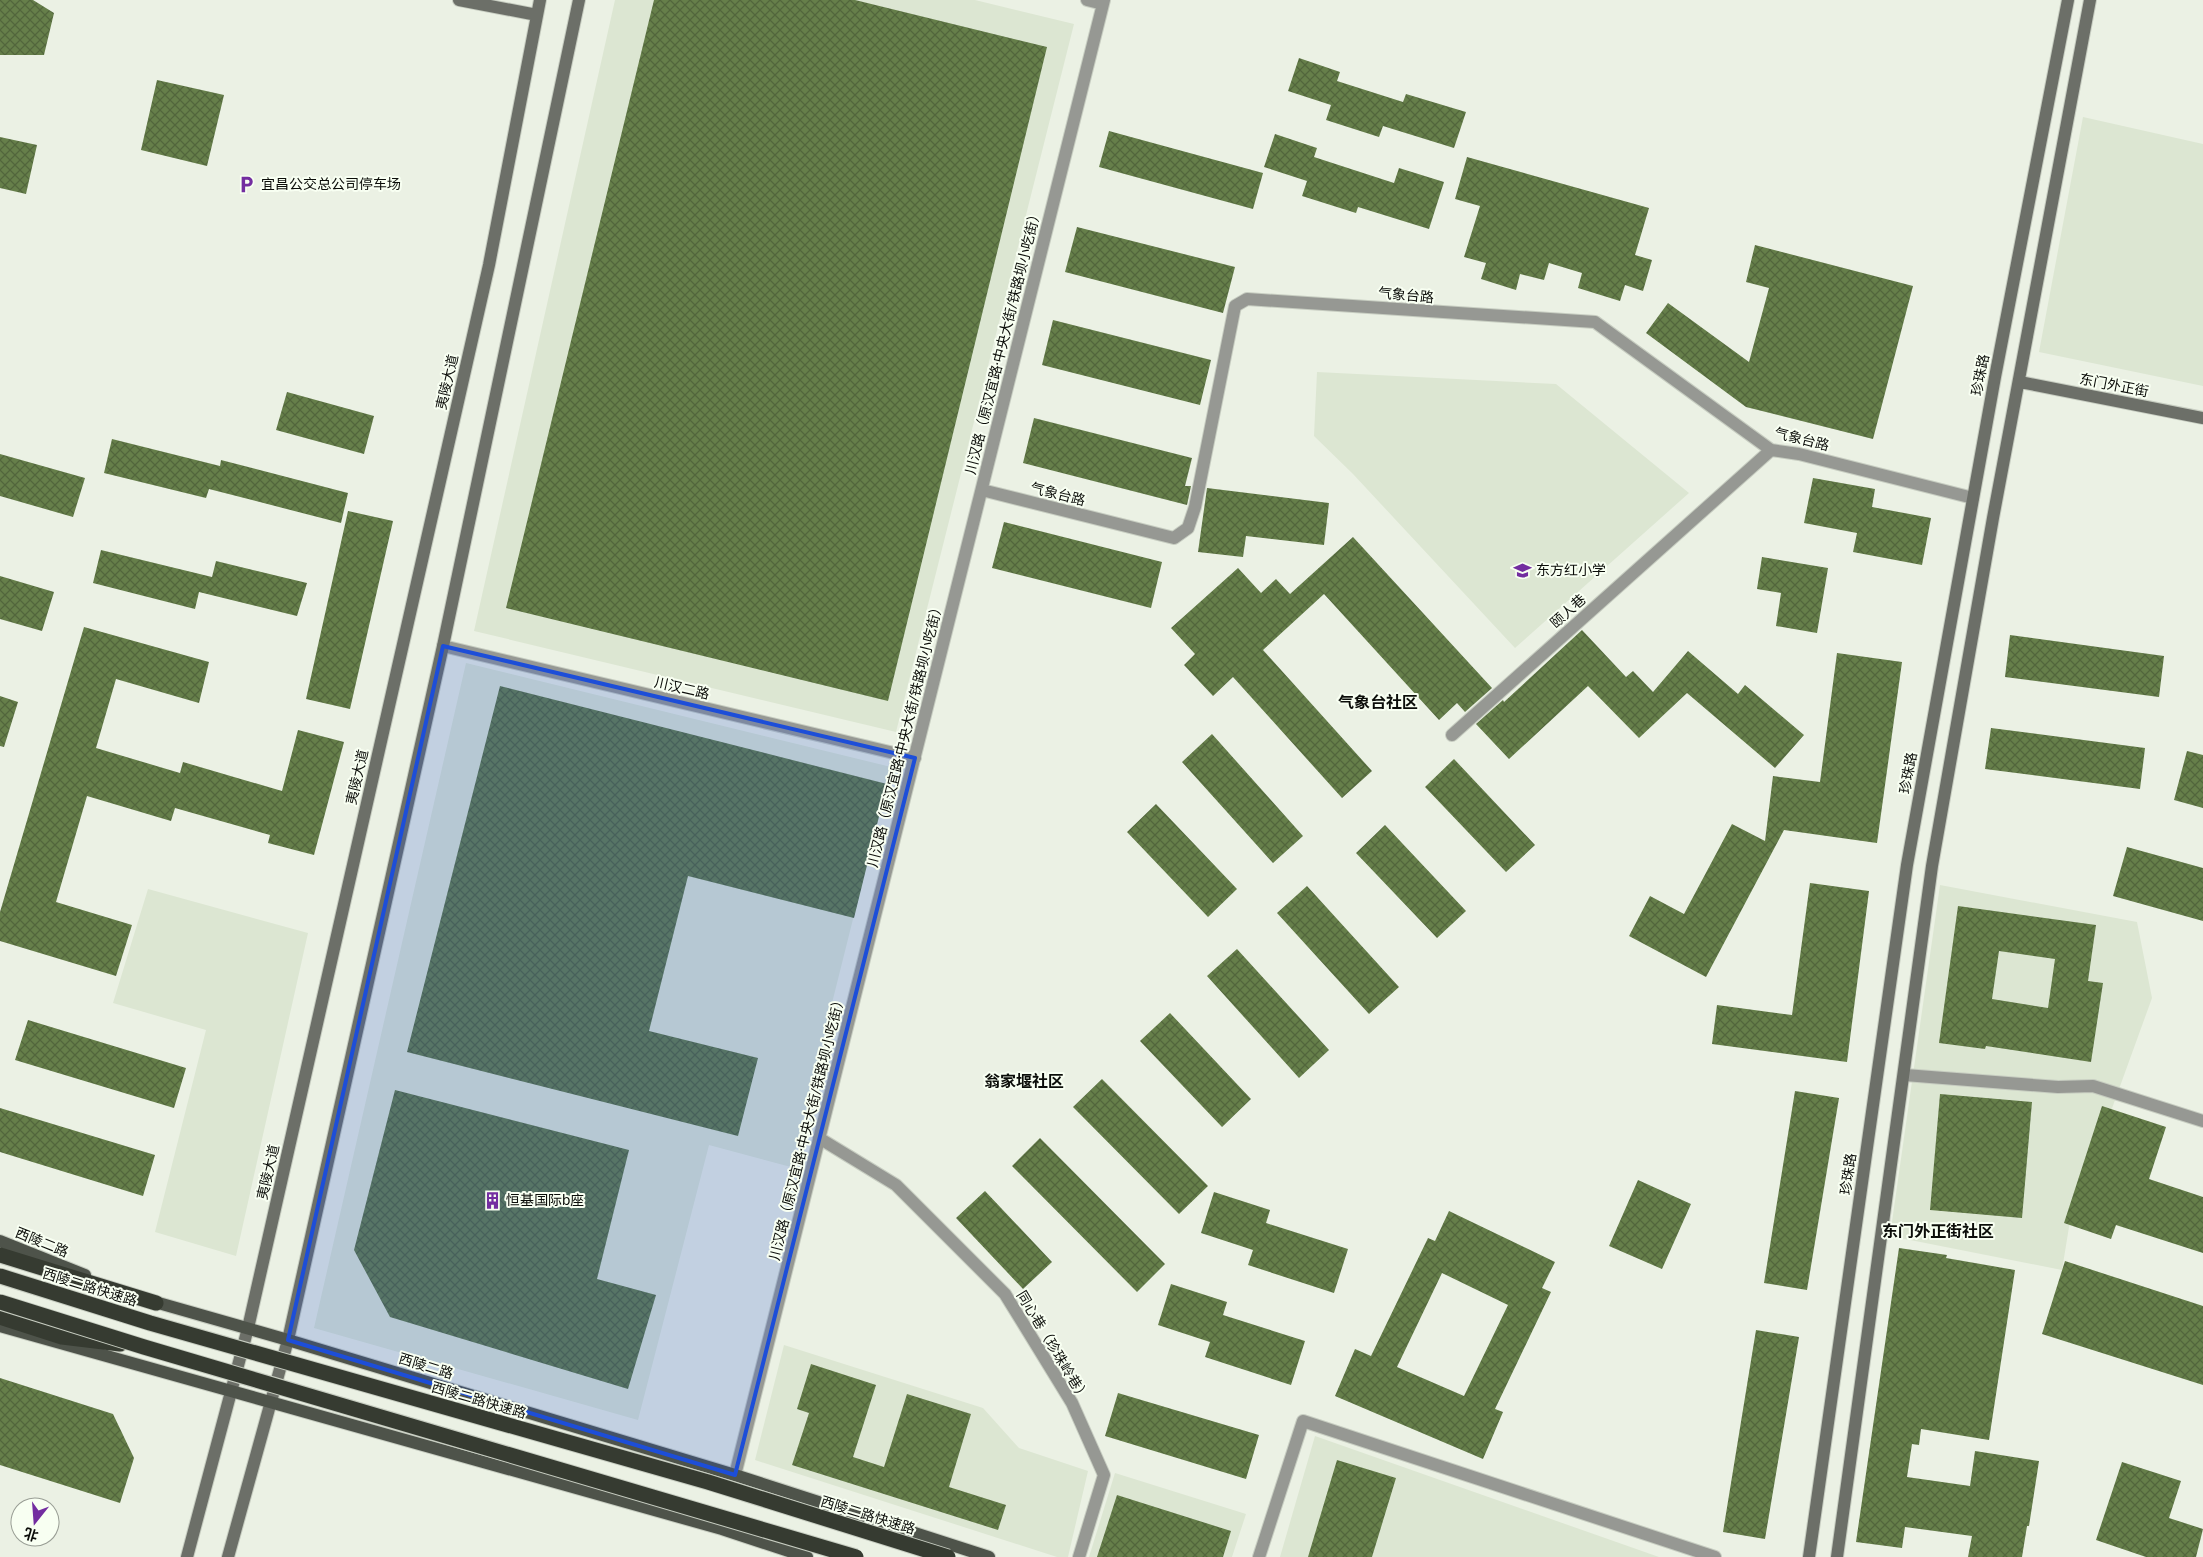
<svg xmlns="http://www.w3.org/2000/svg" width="2203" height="1557" viewBox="0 0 2203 1557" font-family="'Public Sans','Noto Sans SC',sans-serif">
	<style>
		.built { fill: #dce6d2 }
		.building { fill: url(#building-cross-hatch); fill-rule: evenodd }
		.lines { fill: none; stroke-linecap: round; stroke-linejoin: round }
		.street-casing { stroke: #c7cdc1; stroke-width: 14 }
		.secondary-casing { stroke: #c7cdc1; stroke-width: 14 }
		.primary-casing { stroke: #c7cdc1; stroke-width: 14 }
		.highway-casing { stroke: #c7cdc1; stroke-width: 17 }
		.street { stroke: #969893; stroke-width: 12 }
		.secondary { stroke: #6c6f68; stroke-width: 12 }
		.primary { stroke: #4e534a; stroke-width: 12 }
		.highway { stroke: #363b31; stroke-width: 15 }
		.highway-bridge-casing { stroke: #c7cdc1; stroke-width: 17; stroke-linecap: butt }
		.highway-bridge { stroke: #363b31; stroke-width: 15 }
		.marked { fill: #1d4ed8; fill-opacity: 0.2; stroke: #1d4ed8; stroke-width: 4; stroke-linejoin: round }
		.labels { text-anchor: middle; stroke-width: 4; stroke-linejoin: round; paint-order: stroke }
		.poi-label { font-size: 14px; fill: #0b0d09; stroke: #f8fff2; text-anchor: start }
		.street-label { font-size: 14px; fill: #0b0d09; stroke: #f8fff2 }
		.quarter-label { font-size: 16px; font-weight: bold; fill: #0b0d09; stroke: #f8fff2 }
	</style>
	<defs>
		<pattern id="building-cross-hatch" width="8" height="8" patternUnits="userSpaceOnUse" patternTransform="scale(1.25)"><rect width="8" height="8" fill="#667f4a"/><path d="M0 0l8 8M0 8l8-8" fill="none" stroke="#52663c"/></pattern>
	</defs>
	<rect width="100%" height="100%" fill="#ebf1e4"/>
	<path class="built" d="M615,0H975L1074,24L896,732L474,631Z
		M2083,117L2203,144V386L2039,352Z
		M1317,372L1556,384L1689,493L1515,648L1353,474L1314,436Z
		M466,663L891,767L791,1167L709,1145L638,1420L314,1328Z
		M1940,885L2137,922L2152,998L2069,1227L2062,1270L1890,1236Z
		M148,889L308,933L236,1256L155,1232L206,1030L113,1003Z
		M784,1345L983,1408L1019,1448L1088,1471L1068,1557H1057L755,1460Z
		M1315,1436L1659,1557H1280Z
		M1115,1473L1246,1514L1232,1557H1089Z"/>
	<path class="building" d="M0,0H33L54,13L44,55H0Z
		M654,0H855L1047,47L888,701L506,608Z
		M1299,58L1340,72L1337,81L1403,102L1406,94L1466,112L1454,148L1383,126L1379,137L1326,120L1331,105L1288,91Z
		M157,80L224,95L207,166L141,150Z
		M1109,131L1263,173L1253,209L1099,167Z
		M1275,134L1317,148L1314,157L1394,183L1399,168L1444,182L1429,229L1358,207L1356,213L1302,196L1307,181L1264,167Z
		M0,137L37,145L26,194L0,188Z
		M1467,157L1649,208L1635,255L1652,260L1643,291L1625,285L1620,301L1578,288L1582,273L1549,263L1544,280L1520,274L1516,290L1481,279L1486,263L1464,257L1480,206L1455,199Z
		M1077,227L1235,267L1223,313L1065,272Z
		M1755,245L1913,286L1873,439L1746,407L1646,333L1668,303L1749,362L1769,288L1746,282Z
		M1053,320L1211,360L1200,405L1042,365Z
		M287,392L374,416L364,454L276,430Z
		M1034,418L1192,458L1185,486H1191L1187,505L1023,463Z
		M112,439L220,466L221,460L348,493L341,523L209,489L206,498L104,473Z
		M0,454L85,478L73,517L0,496Z
		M1813,478L1875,489L1872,507L1931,518L1922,565L1853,552L1857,533L1804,523Z
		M1207,488L1329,503L1324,545L1246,536L1243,557L1198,552Z
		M348,511L393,521L350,709L306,699Z
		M1004,522L1162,562L1151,608L992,568Z
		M1353,537L1492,688L1465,712L1457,703L1439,720L1324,594L1263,650L1372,771L1342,798L1233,677L1213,696L1184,665L1195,654L1171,628L1238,568L1261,593L1276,579L1290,594Z
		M101,550L212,577L216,561L307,583L297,616L199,592L195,609L93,583Z
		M1762,557L1828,568L1817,633L1776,626L1781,593L1757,589Z
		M0,576L54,592L42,631L0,619Z
		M84,627L209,662L199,703L116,679L96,748L180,773L183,762L282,791L298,730L344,742L314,855L268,843L270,835L175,808L171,821L87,796L56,902L132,925L116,976L0,941V912Z
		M1582,630L1626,677L1633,671L1653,692L1688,651L1738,694L1745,685L1804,735L1775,768L1687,693L1639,738L1588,686L1509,759L1476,724L1503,700L1504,702Z
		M2010,635L2164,656L2159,697L2005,677Z
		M1837,653L1902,662L1877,843L1784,830L1706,977L1629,936L1650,896L1684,914L1732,824L1765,841L1773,776L1820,782Z
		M500,686L887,784L854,918L688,876L649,1031L758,1058L738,1136L407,1052Z
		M0,696L18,702L4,747L0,746Z
		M1991,728L2145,748L2140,789L1985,769Z
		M1212,734L1303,836L1273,863L1182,762Z
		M2187,751L2203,755V808L2174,800Z
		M1454,759L1535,845L1506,872L1425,787Z
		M1156,804L1237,889L1208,917L1127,832Z
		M1385,825L1466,911L1437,938L1356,853Z
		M2127,847L2203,868V921L2113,896Z
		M1810,883L1869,891L1847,1062L1712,1044L1717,1005L1792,1015Z
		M1307,886L1399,987L1369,1014L1277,913Z
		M1958,906L2096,925L2088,981L2103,983L2091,1062L1986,1046L1985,1049L1939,1043ZM1999,951L2055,959L2048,1008L1992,999Z
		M1237,949L1329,1050L1299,1078L1207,976Z
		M1170,1013L1251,1099L1222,1127L1140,1041Z
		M28,1020L186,1068L174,1108L15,1060Z
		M1102,1079L1208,1186L1179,1214L1073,1107Z
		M395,1090L629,1150L597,1279L656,1295L628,1389L390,1317L354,1250Z
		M1795,1091L1839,1098L1807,1290L1764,1283Z
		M1940,1094L2032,1102L2022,1218L1930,1210Z
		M2102,1106L2166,1127L2149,1179L2203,1197V1253L2116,1225L2111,1239L2064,1223Z
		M0,1108L155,1155L143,1196L0,1152Z
		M1040,1138L1165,1264L1137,1292L1012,1166Z
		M1638,1180L1691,1204L1662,1269L1609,1246Z
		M985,1191L1052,1262L1023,1289L956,1218Z
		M1214,1192L1270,1210L1266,1223L1348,1249L1334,1293L1248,1265L1253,1250L1201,1233Z
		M1449,1211L1555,1262L1542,1288L1551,1292L1495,1409L1503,1412L1483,1459L1335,1396L1355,1349L1371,1356L1428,1238L1435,1241ZM1442,1273L1508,1305L1464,1396L1397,1367Z
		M1899,1248L1947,1255L1946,1258L2015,1270L1989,1440L1921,1429L1919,1445L1912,1444L1907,1477L1970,1486L1975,1451L2039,1461L2029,1526H2027L2022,1557H1968L1972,1536L1905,1527L1902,1548L1856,1542Z
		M2065,1261L2203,1306V1385L2042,1334Z
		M1171,1284L1227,1302L1223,1315L1305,1341L1291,1385L1205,1357L1210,1342L1158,1325Z
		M1756,1330L1799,1337L1765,1539L1723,1532Z
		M811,1364L876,1385L853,1457L884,1467L907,1394L971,1414L949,1487L1006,1505L998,1530L792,1465L809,1413L797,1409Z
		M0,1378L113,1414L134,1458L120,1503L0,1465Z
		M1118,1393L1259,1435L1246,1479L1105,1436Z
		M1337,1460L1396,1478L1372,1557H1308Z
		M2122,1462L2181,1481L2169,1518L2203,1529L2196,1557H2146L2096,1540Z
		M1117,1495L1231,1531L1223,1557H1097Z"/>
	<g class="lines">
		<defs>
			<path id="street" d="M1087,0L1103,4
				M982,490L1174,538L1188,528L1195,507L1235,306L1247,299L1595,322L1771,450L1799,454L1973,498
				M443,646L915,758
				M1452,735L1771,450
				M1905,1075L2058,1087L2093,1086L2203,1121
				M819,1138L896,1185L1005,1294L1072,1403L1104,1475L1079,1557
				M735,1475L1104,0
				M1259,1557L1303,1421L1715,1557"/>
			<path id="secondary" d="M459,0L537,15
				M2020,382L2203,418
				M187,1557L248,1328L489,265L540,0
				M228,1557L288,1340L443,646L579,0
				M1809,1557L1907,865L1995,377L2068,0
				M1837,1557L1932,866L1993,518L2090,0"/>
			<path id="primary" d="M0,1241L85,1275
				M148,1300L288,1340L735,1475L989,1557
				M0,1326L722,1529L807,1557"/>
			<path id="highway" d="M0,1255L156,1303
				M0,1317L62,1337L120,1344"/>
		</defs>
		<use href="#street" class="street-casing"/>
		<use href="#secondary" class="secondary-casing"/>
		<use href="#primary" class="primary-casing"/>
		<use href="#highway" class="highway-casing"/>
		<use href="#street" class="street"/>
		<use href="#secondary" class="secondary"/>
		<use href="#primary" class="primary"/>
		<use href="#highway" class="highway"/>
		<defs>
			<path id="highway-bridge" d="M0,1276L150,1323L708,1482L948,1557
				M0,1302L144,1347L856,1557"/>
		</defs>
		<use href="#highway-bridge" class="highway-bridge-casing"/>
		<use href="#highway-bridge" class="highway-bridge"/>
	</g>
	<path class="marked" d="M443,646L915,758L735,1475L288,1340Z"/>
	<defs>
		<symbol id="parking-bare" viewBox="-9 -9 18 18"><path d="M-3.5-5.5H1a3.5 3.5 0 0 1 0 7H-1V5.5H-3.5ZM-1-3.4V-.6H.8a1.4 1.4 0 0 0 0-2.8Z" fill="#732da0" stroke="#f8fff2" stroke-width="2.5" paint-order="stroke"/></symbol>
		<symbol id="school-bare" viewBox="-9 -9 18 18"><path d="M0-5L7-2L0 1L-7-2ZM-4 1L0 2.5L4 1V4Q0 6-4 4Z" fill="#732da0" stroke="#f8fff2" stroke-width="2.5" paint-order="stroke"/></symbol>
		<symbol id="building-bare" viewBox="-9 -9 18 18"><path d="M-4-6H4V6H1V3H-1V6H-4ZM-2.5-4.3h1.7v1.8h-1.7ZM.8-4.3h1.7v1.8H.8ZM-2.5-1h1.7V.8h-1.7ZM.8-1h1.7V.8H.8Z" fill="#732da0" stroke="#f8fff2" stroke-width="2.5" paint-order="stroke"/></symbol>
	</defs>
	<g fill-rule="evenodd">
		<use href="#parking-bare" x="234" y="172" width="25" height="25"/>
		<use href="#school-bare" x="1510" y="558" width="25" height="25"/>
		<use href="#building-bare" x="480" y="1188" width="25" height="25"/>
	</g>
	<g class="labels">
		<g class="poi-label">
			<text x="261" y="189">宜昌公交总公司停车场</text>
			<text x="1536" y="575">东方红小学</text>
			<text x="506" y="1205">恒基国际b座</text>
		</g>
		<g class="street-label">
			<text transform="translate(1406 295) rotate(5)" y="5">气象台路</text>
			<text transform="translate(1003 341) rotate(-76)" y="5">川汉路（原汉宜路·中央大街/铁路坝小吃街）</text>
			<text transform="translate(1980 375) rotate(-79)" y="5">珍珠路</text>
			<text transform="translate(447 382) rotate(-77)" y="5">夷陵大道</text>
			<text transform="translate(2114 385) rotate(11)" y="5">东门外正街</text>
			<text transform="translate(1802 439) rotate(14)" y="5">气象台路</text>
			<text transform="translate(1058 494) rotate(14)" y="5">气象台路</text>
			<text transform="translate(1568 611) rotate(-42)" y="5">颐人巷</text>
			<text transform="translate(682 688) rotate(13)" y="5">川汉二路</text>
			<text transform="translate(905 734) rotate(-76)" y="5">川汉路（原汉宜路·中央大街/铁路坝小吃街）</text>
			<text transform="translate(1908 773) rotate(-80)" y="5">珍珠路</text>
			<text transform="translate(357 777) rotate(-77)" y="5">夷陵大道</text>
			<text transform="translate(807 1127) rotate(-76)" y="5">川汉路（原汉宜路·中央大街/铁路坝小吃街）</text>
			<text transform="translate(268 1172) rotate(-77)" y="5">夷陵大道</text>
			<text transform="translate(1848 1174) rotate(-82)" y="5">珍珠路</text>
			<text transform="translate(42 1242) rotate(22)" y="5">西陵二路</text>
			<text transform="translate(90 1287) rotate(17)" y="5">西陵二路快速路</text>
			<text transform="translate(1053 1346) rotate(59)" y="5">同心巷（珍珠岭巷）</text>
			<text transform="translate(426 1366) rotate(17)" y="5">西陵二路</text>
			<text transform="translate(479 1400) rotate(16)" y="5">西陵二路快速路</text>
			<text transform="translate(868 1515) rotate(17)" y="5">西陵二路快速路</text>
		</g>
		<g class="quarter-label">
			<text x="1378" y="708">气象台社区</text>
			<text x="1024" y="1087">翁家堰社区</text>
			<text x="1938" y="1237">东门外正街社区</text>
		</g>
	</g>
	<g transform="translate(35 1522) rotate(197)"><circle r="24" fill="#f8fff2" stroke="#999e95"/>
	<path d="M0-4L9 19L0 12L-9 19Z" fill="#732da0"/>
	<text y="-8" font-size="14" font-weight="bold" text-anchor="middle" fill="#0b0d09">北</text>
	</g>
</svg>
